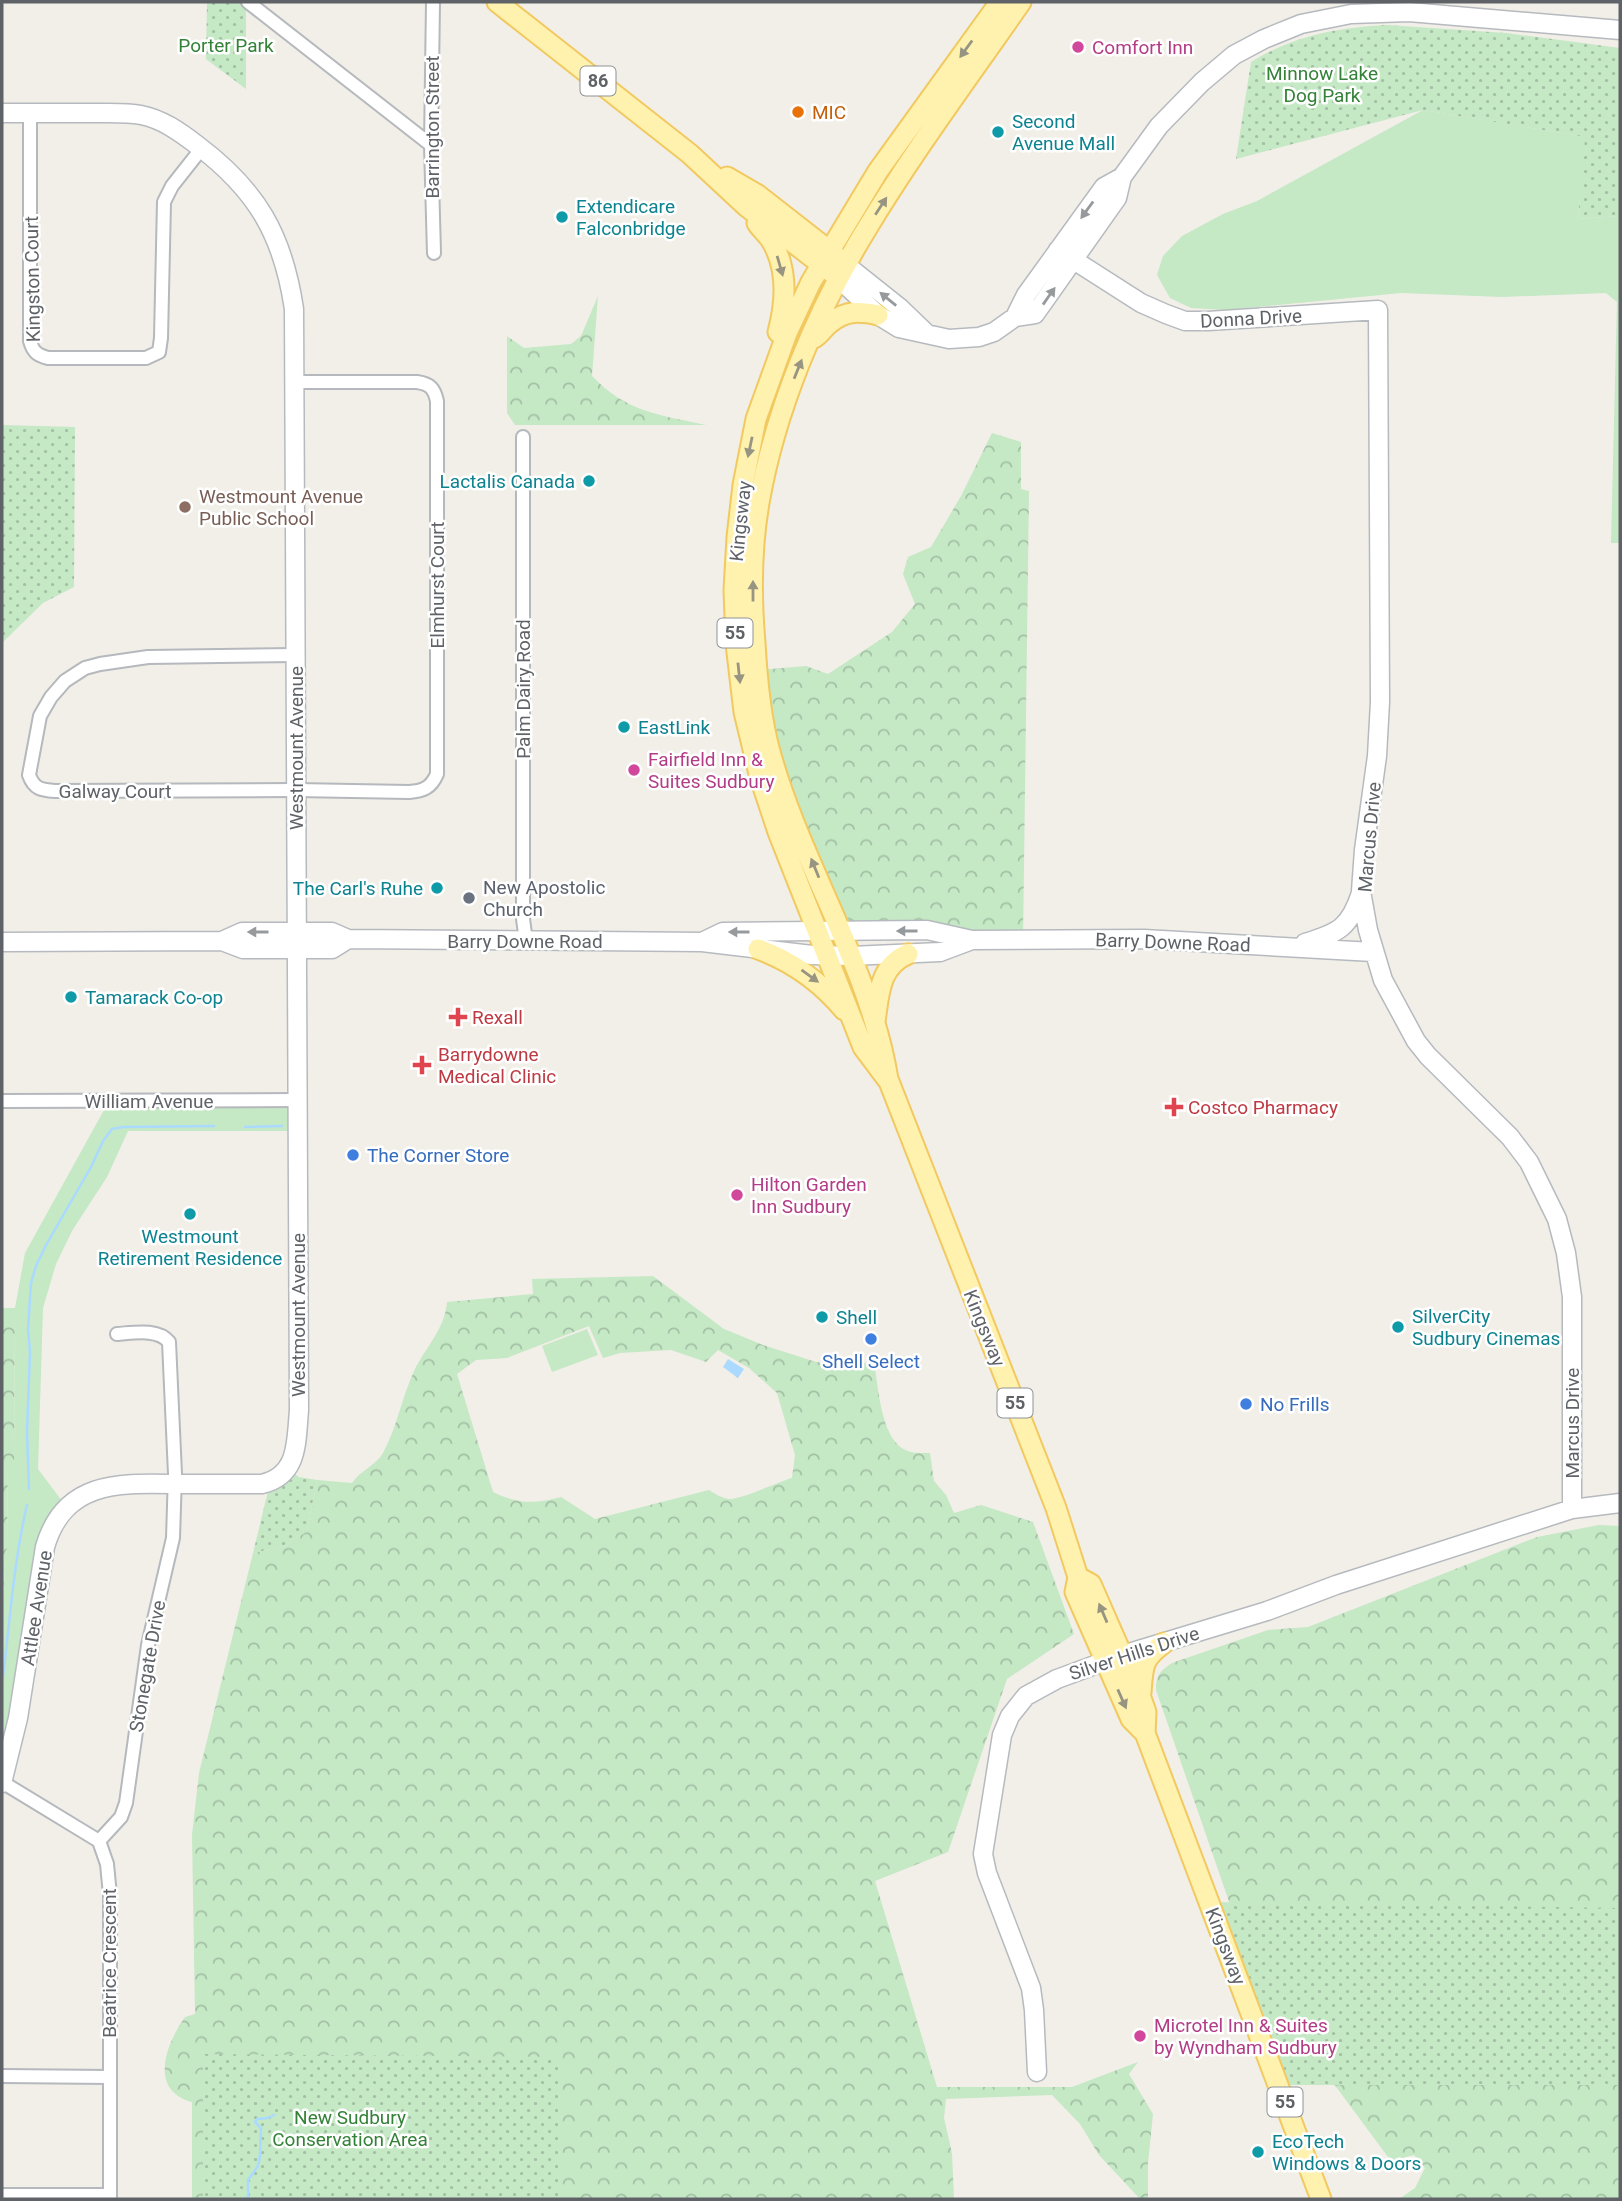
<svg xmlns="http://www.w3.org/2000/svg" width="1622" height="2201" viewBox="0 0 1622 2201" font-family="Roboto,sans-serif">
	<style>
		.grass { fill: #c5e8c5 }
		.forest { fill: url(#forest-crowns); fill-rule: evenodd }
		.park { fill: url(#park-dots) }
		.water { fill: url(#water-ripples) }
		.lines { fill: none; stroke-linecap: round; stroke-linejoin: round }
		.stream { stroke: #aadaff; stroke-width: 2.5 }
		.street-casing { stroke: #b5b8bc; stroke-width: 16 }
		.secondary-casing { stroke: #b6babf; stroke-width: 21 }
		.primary-casing { stroke: #f2c960; stroke-width: 23 }
		.street { stroke: #fff; stroke-width: 12 }
		.secondary { stroke: #fff; stroke-width: 18 }
		.primary { stroke: #fff2af; stroke-width: 19 }
		.oneway { fill: #979581 }
		.oneway2 { fill: #979a9d }
		.hotel-dot { fill: #d1479c; stroke: #fff; stroke-width: 2.5 }
		.food-dot { fill: #e8710a; stroke: #fff; stroke-width: 2.5 }
		.culture-dot { fill: #0f9aa8; stroke: #fff; stroke-width: 2.5 }
		.education-dot { fill: #8d6e63; stroke: #fff; stroke-width: 2.5 }
		.worship-dot { fill: #6b7280; stroke: #fff; stroke-width: 2.5 }
		.health-dot { fill: #e0444e; stroke: #fff; stroke-width: 2.5 }
		.shop-dot { fill: #3f7fe0; stroke: #fff; stroke-width: 2.5 }
		.labels { text-anchor: middle; stroke-width: 5; stroke-linejoin: round; paint-order: stroke }
		.shield { fill: #fff; stroke: #8f9295; stroke-width: 2 }
		.shield-label { font-size: 18px; font-weight: bold; fill: #5f6368 }
		.park-label { font-size: 19px; fill: #348238; stroke: #fff }
		.hotel-label { font-size: 19px; fill: #b23c85; stroke: #fff; text-anchor: start }
		.food-label { font-size: 19px; fill: #c56008; stroke: #fff; text-anchor: start }
		.culture-label { font-size: 19px; fill: #0d838f; stroke: #fff; text-anchor: start }
		.street-label { font-size: 19px; fill: #5f6368; stroke: #fff }
		.education-label { font-size: 19px; fill: #785e54; stroke: #fff; text-anchor: start }
		.worship-label { font-size: 19px; fill: #5b616d; stroke: #fff; text-anchor: start }
		.health-label { font-size: 19px; fill: #be3a42; stroke: #fff; text-anchor: start }
		.shop-label { font-size: 19px; fill: #366cbe; stroke: #fff; text-anchor: start }
	</style>
	<defs>
		<pattern id="forest-crowns" width="20" height="18" patternUnits="userSpaceOnUse" patternTransform="scale(1.75)"><rect width="20" height="18" fill="#c5e8c5"/><path d="M2 6a3 3 0 1 1 6 0M12 15a3 3 0 1 1 6 0" fill="none" stroke="#a3c0a4"/></pattern>
		<pattern id="park-dots" width="8" height="8" patternUnits="userSpaceOnUse" patternTransform="scale(1.75)"><rect width="8" height="8" fill="#c5e8c5"/><path d="M2 2h.1M6 6h.1" fill="none" stroke="#a3c0a4" stroke-width="1.8" stroke-linecap="round"/></pattern>
		<pattern id="water-ripples" width="26" height="14" patternUnits="userSpaceOnUse" patternTransform="scale(1.75)"><rect width="26" height="14" fill="#aadaff"/><path d="M2 4q2-2 4 0t4 0M15 11q2-2 4 0t4 0" fill="none" stroke="#8eb4d2"/></pattern>
	</defs>
	<rect width="100%" height="100%" fill="#f1efe8"/>
	<path class="grass" d="M1423,110L1586,137L1578,219L1620,216V543H1611L1617,302L1606,293L1502,297L1401,293L1226,310L1191,308L1170,298L1157,275L1163,256L1182,236L1223,214L1257,201Z
		M109,1101H298V1131H128L107,1177L72,1231L56,1264L43,1308L38,1469L68,1509L57,1522L2,1785V1606L7,1545L8,1464H14L15,1308L25,1253Z
		M587,1329L598,1355L552,1372L542,1346Z"/>
	<path class="forest" d="M598,296L592,376C626,412 660,415 706,425H515L507,413V336L524,348L571,344L581,336Z
		M992,433L1021,442V489L1029,491L1023,939L841,931L790,803L758,670L806,666L828,674L892,632L915,604L903,574L908,557L931,547L961,496Z
		M653,1276L724,1329L763,1345L816,1362L850,1366L874,1361C878,1385 880,1427 898,1445C907,1454 919,1453 930,1453L934,1481L946,1495L954,1513L981,1505L1033,1522L1074,1634L1007,1679L948,1852L875,1881L937,2087H1072L1138,2062L1129,2074L1153,2114L1148,2163V2199H1140L1099,2155L1080,2124L1052,2095L946,2099L944,2118L952,2153L954,2199H192V2102C148,2090 166,2044 185,2017L195,2014L192,1835L199,1773L253,1553L287,1545L307,1531L317,1480L352,1483C360,1471 377,1464 383,1453C397,1427 402,1397 414,1371C425,1348 445,1329 447,1302L533,1294L532,1279ZM589,1326L603,1358L620,1353L671,1350L706,1362L718,1350L749,1368L777,1393L795,1455L792,1478C777,1482 741,1500 729,1499C722,1498 715,1494 709,1490L595,1519L561,1497C536,1504 517,1504 493,1492L457,1374L476,1360L507,1358Z
		M2,1308H15L14,1464L8,1465L7,1545L2,1606Z
		M1599,1525L1620,1526V2199H1399L1415,2188L1425,2168L1414,2155L1391,2161L1331,2080L1234,1916L1156,1690C1156,1675 1160,1671 1172,1663L1268,1630L1308,1627L1537,1537Z"/>
	<path class="park" d="M207,2H246V89L206,59Z
		M1387,25L1506,33L1620,48V216L1578,219L1585,137L1423,110L1236,159L1251,62C1296,35 1335,28 1387,25Z
		M2,425L75,427L74,587L43,603L2,643Z
		M289,1470L299,1477L317,1480L307,1531L287,1545L253,1553L270,1483Z
		M1210,1902L1620,1908V2085H1279Z
		M203,2054L558,2057V2199H203Z"/>
	<path class="water" d="M728,1359L744,1369L738,1378L723,1367Z"/>
	<g class="lines">
		<path class="stream" d="M245,1127L282,1126
			M29,1489L27,1432L30,1352L28,1329L31,1283L36,1266L46,1245L91,1167L103,1141L112,1129L123,1127L214,1126
			M2,1684C10,1624 13,1564 27,1505
			M245,2199L248,2197V2180L258,2166L260,2155L261,2128L255,2122L257,2119L268,2118L274,2115"/>
		<defs>
			<path id="street" d="M248,2L431,145
				M433,2L431,145L434,253
				M30,113V341C33,352 37,355 48,358H146L159,352L161,338L164,202L172,186L202,148
				M294,382H417C430,384 434,388 437,401V774C431,788 423,791 409,792L296,790L55,791C41,790 34,789 29,775L40,716L51,697L65,681L85,668L100,664L148,657L296,655
				M523,437V919L526,941
				M2,1101L297,1100
				M2,1782L99,1841L107,1864L110,1895V2199
				M99,1841L121,1817L126,1803L148,1645L173,1538L175,1474L169,1342C158,1328 133,1333 117,1334
				M2,2076L110,2077
				M2,2195H110"/>
			<path id="secondary" d="M2,113C32,113 62,113 93,113C108,113 126,112 141,115C162,119 180,132 197,145C257,190 283,235 294,309L299,1410C296,1442 299,1475 262,1484C233,1484 204,1484 174,1484C118,1483 64,1481 45,1547L18,1718L2,1783
				M1058,250L1141,303L1166,314L1185,321H1208L1378,310L1380,702L1377,756L1364,850L1361,891L1368,930L1383,980L1416,1041L1428,1056L1510,1137L1529,1162L1557,1219L1566,1253L1572,1297V1509
				M846,265L900,308L926,333
				M839,279L878,315L899,328L949,339L979,337L994,332L1015,317L1035,314L1117,198L1122,177L1159,126L1202,82L1234,55L1264,39L1301,24L1351,14L1409,12L1620,30
				M1015,317L1026,295L1104,187L1122,177
				M222,941L242,932H332L348,939L702,942L812,955L851,956L940,952L972,940
				M2,942L222,941L243,949H332L348,939
				M702,942L723,932L927,930L972,940L1144,939L1373,952
				M1305,943C1339,933 1350,927 1361,893
				M1037,2072L1034,2010L1031,1988L987,1873L983,1854L1002,1735L1010,1716L1026,1696L1057,1679L1122,1655L1267,1611L1336,1585L1572,1509L1620,1503"/>
			<path id="primary" d="M497,2L690,154L747,207L831,272
				M1021,2C969,77 913,152 866,230C817,310 775,410 759,503C751,549 751,597 755,643C757,678 760,714 769,748C799,861 869,963 888,1079L1056,1508L1078,1577L1075,1592L1131,1719L1145,1733
				M727,177L758,195L836,256
				M757,223C761,229 767,234 771,240C788,268 786,302 778,332
				M814,338C821,334 824,327 830,323C846,310 860,311 878,315
				M758,949C793,962 820,981 844,1010
				M875,1022C879,994 879,966 908,954
				M887,1079L863,1047L778,832L760,778L744,712L736,644L734,590L737,537L743,485L756,419L787,333L811,282L878,171L1000,2
				M1078,1577L1091,1584L1141,1698L1146,1712L1145,1733L1321,2199
				M1141,1693C1143,1666 1142,1659 1164,1643"/>
		</defs>
		<use href="#street" class="street-casing"/>
		<use href="#secondary" class="secondary-casing"/>
		<use href="#primary" class="primary-casing"/>
		<use href="#street" class="street"/>
		<use href="#secondary" class="secondary"/>
		<use href="#primary" class="primary"/>
	</g>
	<defs><path id="oneway-solid" d="M-6-.8H1V-3.2L6.5 0L1 3.2V.8H-6Z" transform="scale(1.75)"/></defs>
	<g class="oneway">
		<use href="#oneway-solid" transform="translate(966 49) rotate(126)"/>
		<use href="#oneway-solid" transform="translate(881 206) rotate(-57)"/>
		<use href="#oneway-solid" transform="translate(780 266) rotate(74)"/>
		<use href="#oneway-solid" transform="translate(798 369) rotate(-68)"/>
		<use href="#oneway-solid" transform="translate(750 447) rotate(102)"/>
		<use href="#oneway-solid" transform="translate(753 591) rotate(-90)"/>
		<use href="#oneway-solid" transform="translate(739 673) rotate(84)"/>
		<use href="#oneway-solid" transform="translate(815 868) rotate(-112)"/>
		<use href="#oneway-solid" transform="translate(810 976) rotate(36)"/>
		<use href="#oneway-solid" transform="translate(1103 1613) rotate(-113)"/>
		<use href="#oneway-solid" transform="translate(1122 1699) rotate(66)"/>
	</g>
	<g class="oneway2">
		<use href="#oneway-solid" transform="translate(1087 210) rotate(126)"/>
		<use href="#oneway-solid" transform="translate(1049 296) rotate(-55)"/>
		<use href="#oneway-solid" transform="translate(888 299) rotate(-141)"/>
		<use href="#oneway-solid" transform="translate(907 931) rotate(180)"/>
		<use href="#oneway-solid" transform="translate(258 932) rotate(-180)"/>
		<use href="#oneway-solid" transform="translate(739 932) rotate(-180)"/>
	</g>
	<g class="hotel-dot">
		<circle cx="1078" cy="47" r="7"/>
		<circle cx="634" cy="770" r="7"/>
		<circle cx="737" cy="1195" r="7"/>
		<circle cx="1140" cy="2036" r="7"/>
	</g>
	<circle class="food-dot" cx="798" cy="112" r="7"/>
	<g class="culture-dot">
		<circle cx="998" cy="132" r="7"/>
		<circle cx="562" cy="217" r="7"/>
		<circle cx="589" cy="481" r="7"/>
		<circle cx="624" cy="727" r="7"/>
		<circle cx="437" cy="888" r="7"/>
		<circle cx="71" cy="997" r="7"/>
		<circle cx="190" cy="1214" r="7"/>
		<circle cx="822" cy="1317" r="7"/>
		<circle cx="1398" cy="1327" r="7"/>
		<circle cx="1258" cy="2152" r="7"/>
	</g>
	<circle class="education-dot" cx="185" cy="507" r="7"/>
	<circle class="worship-dot" cx="469" cy="898" r="7"/>
	<g class="health-dot">
		<path d="M454.5 1006.5h7v7h7v7h-7v7h-7v-7h-7v-7h7z"/>
		<path d="M418.5 1054.5h7v7h7v7h-7v7h-7v-7h-7v-7h7z"/>
		<path d="M1170.5 1096.5h7v7h7v7h-7v7h-7v-7h-7v-7h7z"/>
	</g>
	<g class="shop-dot">
		<circle cx="353" cy="1155" r="7"/>
		<circle cx="871" cy="1339" r="7"/>
		<circle cx="1246" cy="1404" r="7"/>
	</g>
	<g class="labels">
		<g class="shield">
			<rect x="580.5" y="66.5" width="35" height="29" rx="5"/>
			<rect x="717.5" y="618.5" width="35" height="29" rx="5"/>
			<rect x="997.5" y="1388.5" width="35" height="29" rx="5"/>
			<rect x="1267.5" y="2087.5" width="35" height="29" rx="5"/>
		</g>
		<g class="shield-label">
			<text x="598" y="87">86</text>
			<text x="735" y="639">55</text>
			<text x="1015" y="1409">55</text>
			<text x="1285" y="2108">55</text>
		</g>
		<g class="park-label">
			<text x="226" y="52">Porter Park</text>
			<text x="1322" y="80">Minnow Lake<tspan x="1322" dy="22">Dog Park</tspan></text>
			<text x="350" y="2124">New Sudbury<tspan x="350" dy="22">Conservation Area</tspan></text>
		</g>
		<g class="hotel-label">
			<text x="1092" y="54">Comfort Inn</text>
			<text x="648" y="766">Fairfield Inn &amp;<tspan x="648" dy="22">Suites Sudbury</tspan></text>
			<text x="751" y="1191">Hilton Garden<tspan x="751" dy="22">Inn Sudbury</tspan></text>
			<text x="1154" y="2032">Microtel Inn &amp; Suites<tspan x="1154" dy="22">by Wyndham Sudbury</tspan></text>
		</g>
		<g class="food-label">
			<text x="812" y="119">MIC</text>
		</g>
		<g class="culture-label">
			<text x="1012" y="128">Second<tspan x="1012" dy="22">Avenue Mall</tspan></text>
			<text x="576" y="213">Extendicare<tspan x="576" dy="22">Falconbridge</tspan></text>
			<text x="575" y="488" text-anchor="end">Lactalis Canada</text>
			<text x="638" y="734">EastLink</text>
			<text x="423" y="895" text-anchor="end">The Carl's Ruhe</text>
			<text x="85" y="1004">Tamarack Co-op</text>
			<text x="190" y="1243" text-anchor="middle">Westmount<tspan x="190" dy="22">Retirement Residence</tspan></text>
			<text x="1412" y="1323">SilverCity<tspan x="1412" dy="22">Sudbury Cinemas</tspan></text>
			<text x="836" y="1324">Shell</text>
			<text x="1272" y="2148">EcoTech<tspan x="1272" dy="22">Windows &amp; Doors</tspan></text>
		</g>
		<g class="street-label">
			<text transform="translate(432 127) rotate(-90)" y="7">Barrington Street</text>
			<text transform="translate(32 279) rotate(-91)" y="7">Kingston Court</text>
			<text transform="translate(1251 318) rotate(-3)" y="7">Donna Drive</text>
			<text transform="translate(740 521) rotate(-84)" y="7">Kingsway</text>
			<text transform="translate(437 585) rotate(-90)" y="7">Elmhurst Court</text>
			<text transform="translate(523 689) rotate(-90)" y="7">Palm Dairy Road</text>
			<text transform="translate(296 748) rotate(-90)" y="7">Westmount Avenue</text>
			<text x="115" y="798">Galway Court</text>
			<text transform="translate(1369 837) rotate(-85)" y="7">Marcus Drive</text>
			<text x="525" y="948">Barry Downe Road</text>
			<text transform="translate(1173 942) rotate(2)" y="7">Barry Downe Road</text>
			<text x="149" y="1108">William Avenue</text>
			<text transform="translate(298 1315) rotate(-90)" y="7">Westmount Avenue</text>
			<text transform="translate(985 1328) rotate(68)" y="7">Kingsway</text>
			<text transform="translate(1572 1423) rotate(-90)" y="7">Marcus Drive</text>
			<text transform="translate(36 1608) rotate(-81)" y="7">Attlee Avenue</text>
			<text transform="translate(1134 1653) rotate(-18)" y="7">Silver Hills Drive</text>
			<text transform="translate(147 1666) rotate(-80)" y="7">Stonegate Drive</text>
			<text transform="translate(1226 1946) rotate(69)" y="7">Kingsway</text>
			<text transform="translate(109 1963) rotate(-90)" y="7">Beatrice Crescent</text>
		</g>
		<g class="education-label">
			<text x="199" y="503">Westmount Avenue<tspan x="199" dy="22">Public School</tspan></text>
		</g>
		<g class="worship-label">
			<text x="483" y="894">New Apostolic<tspan x="483" dy="22">Church</tspan></text>
		</g>
		<g class="health-label">
			<text x="472" y="1024">Rexall</text>
			<text x="438" y="1061">Barrydowne<tspan x="438" dy="22">Medical Clinic</tspan></text>
			<text x="1188" y="1114">Costco Pharmacy</text>
		</g>
		<g class="shop-label">
			<text x="367" y="1162">The Corner Store</text>
			<text x="871" y="1368" text-anchor="middle">Shell Select</text>
			<text x="1260" y="1411">No Frills</text>
		</g>
	</g>
	<rect width="1622" height="2201" fill="none" stroke="#5f6368" stroke-width="7"/>
</svg>
